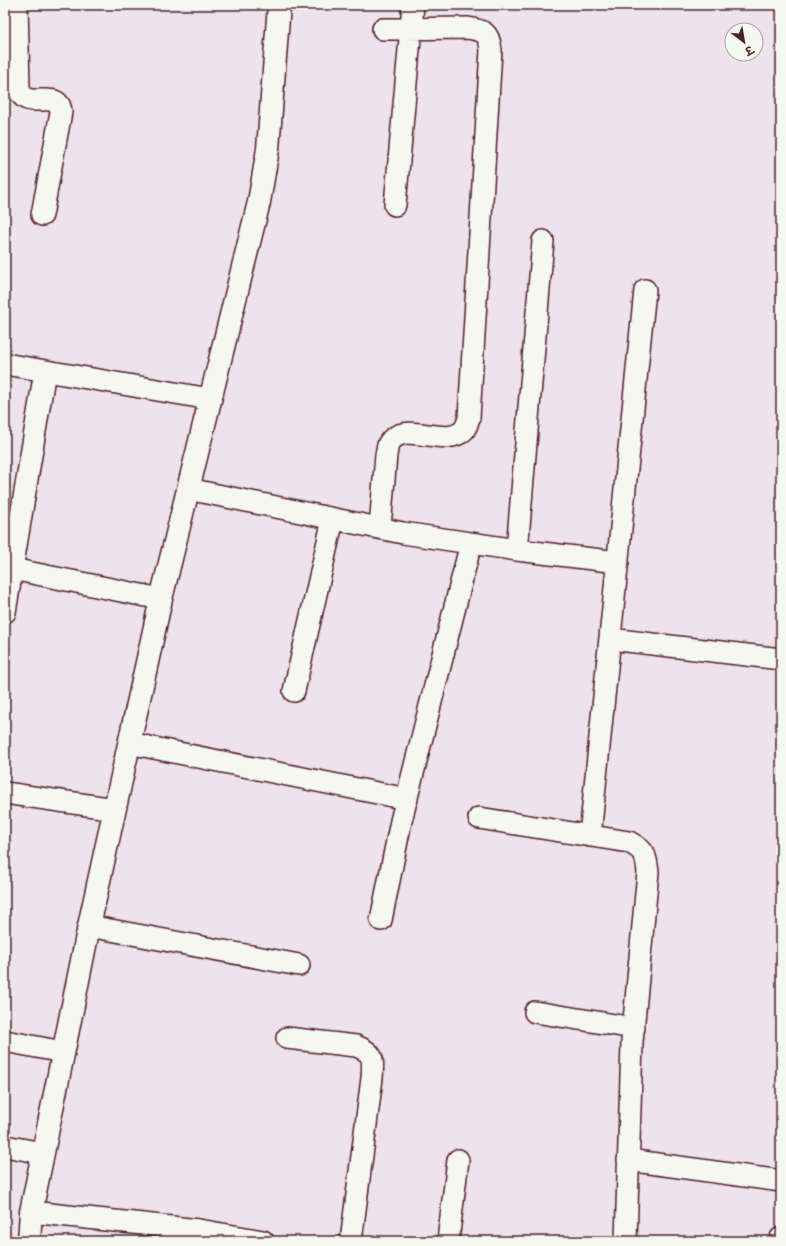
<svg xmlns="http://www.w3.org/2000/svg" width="786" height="1246" viewBox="0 0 786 1246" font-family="'Patrick Hand','Playpen Sans Deva',sans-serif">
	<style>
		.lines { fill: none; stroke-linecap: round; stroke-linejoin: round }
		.minor-casing { stroke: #4a1f2b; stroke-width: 24 }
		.tertiary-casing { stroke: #4a1f2b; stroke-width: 25 }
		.minor { stroke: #f6f6f2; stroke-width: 21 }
		.tertiary { stroke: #f6f6f2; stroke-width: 22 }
	</style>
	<rect width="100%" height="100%" fill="#eee2eb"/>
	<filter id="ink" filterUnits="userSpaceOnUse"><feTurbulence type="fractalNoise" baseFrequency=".025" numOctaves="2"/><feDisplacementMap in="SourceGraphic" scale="8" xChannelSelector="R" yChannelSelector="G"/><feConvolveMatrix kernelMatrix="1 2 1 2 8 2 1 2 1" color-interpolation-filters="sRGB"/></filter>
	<g filter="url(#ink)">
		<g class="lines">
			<defs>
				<path id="minor" d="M17,5L19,88C24,114 59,86 61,112L42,215
					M395,205L413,5
					M5,364L210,399
					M188,489L403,533L517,550L618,562
					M380,528L386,455C387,451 387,446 389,443C405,419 445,449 464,430C466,427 468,422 469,418L491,50C489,32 484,31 468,28L383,29
					M517,550L543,241
					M12,569L161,599
					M5,612L45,371
					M610,639L781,659
					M294,691L333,519
					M129,743L407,799
					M5,793L115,809
					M479,818L629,842C645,851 646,854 648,872L632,1042L626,1241
					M590,836L645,290
					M381,920L401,821L471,543
					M89,926L299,965
					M535,1012L634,1028
					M287,1038L356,1046C375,1053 373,1059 372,1078L351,1241
					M5,1041L63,1052
					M5,1146L43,1153
					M628,1160L781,1181
					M31,1212L199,1230L263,1241
					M448,1241L458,1160
					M781,1241V1238"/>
				<path id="tertiary" d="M29,1241L31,1212L43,1153L89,926L161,599L259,202L268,149L279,5"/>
			</defs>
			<use href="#minor" class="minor-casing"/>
			<use href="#tertiary" class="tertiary-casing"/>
			<use href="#minor" class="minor"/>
			<use href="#tertiary" class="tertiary"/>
		</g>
	</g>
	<rect width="786" height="1246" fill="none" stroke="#f6f6f2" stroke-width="20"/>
	<rect x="10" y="10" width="766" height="1226" fill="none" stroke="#4a1f2b" stroke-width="1.5" filter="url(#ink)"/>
	<g transform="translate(744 42) rotate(149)"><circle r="19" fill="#f6f6f2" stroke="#b1a0a2"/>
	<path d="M0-3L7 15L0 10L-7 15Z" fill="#4a1f2b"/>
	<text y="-6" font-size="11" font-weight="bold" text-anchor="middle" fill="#4a1f2b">उ</text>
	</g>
</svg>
